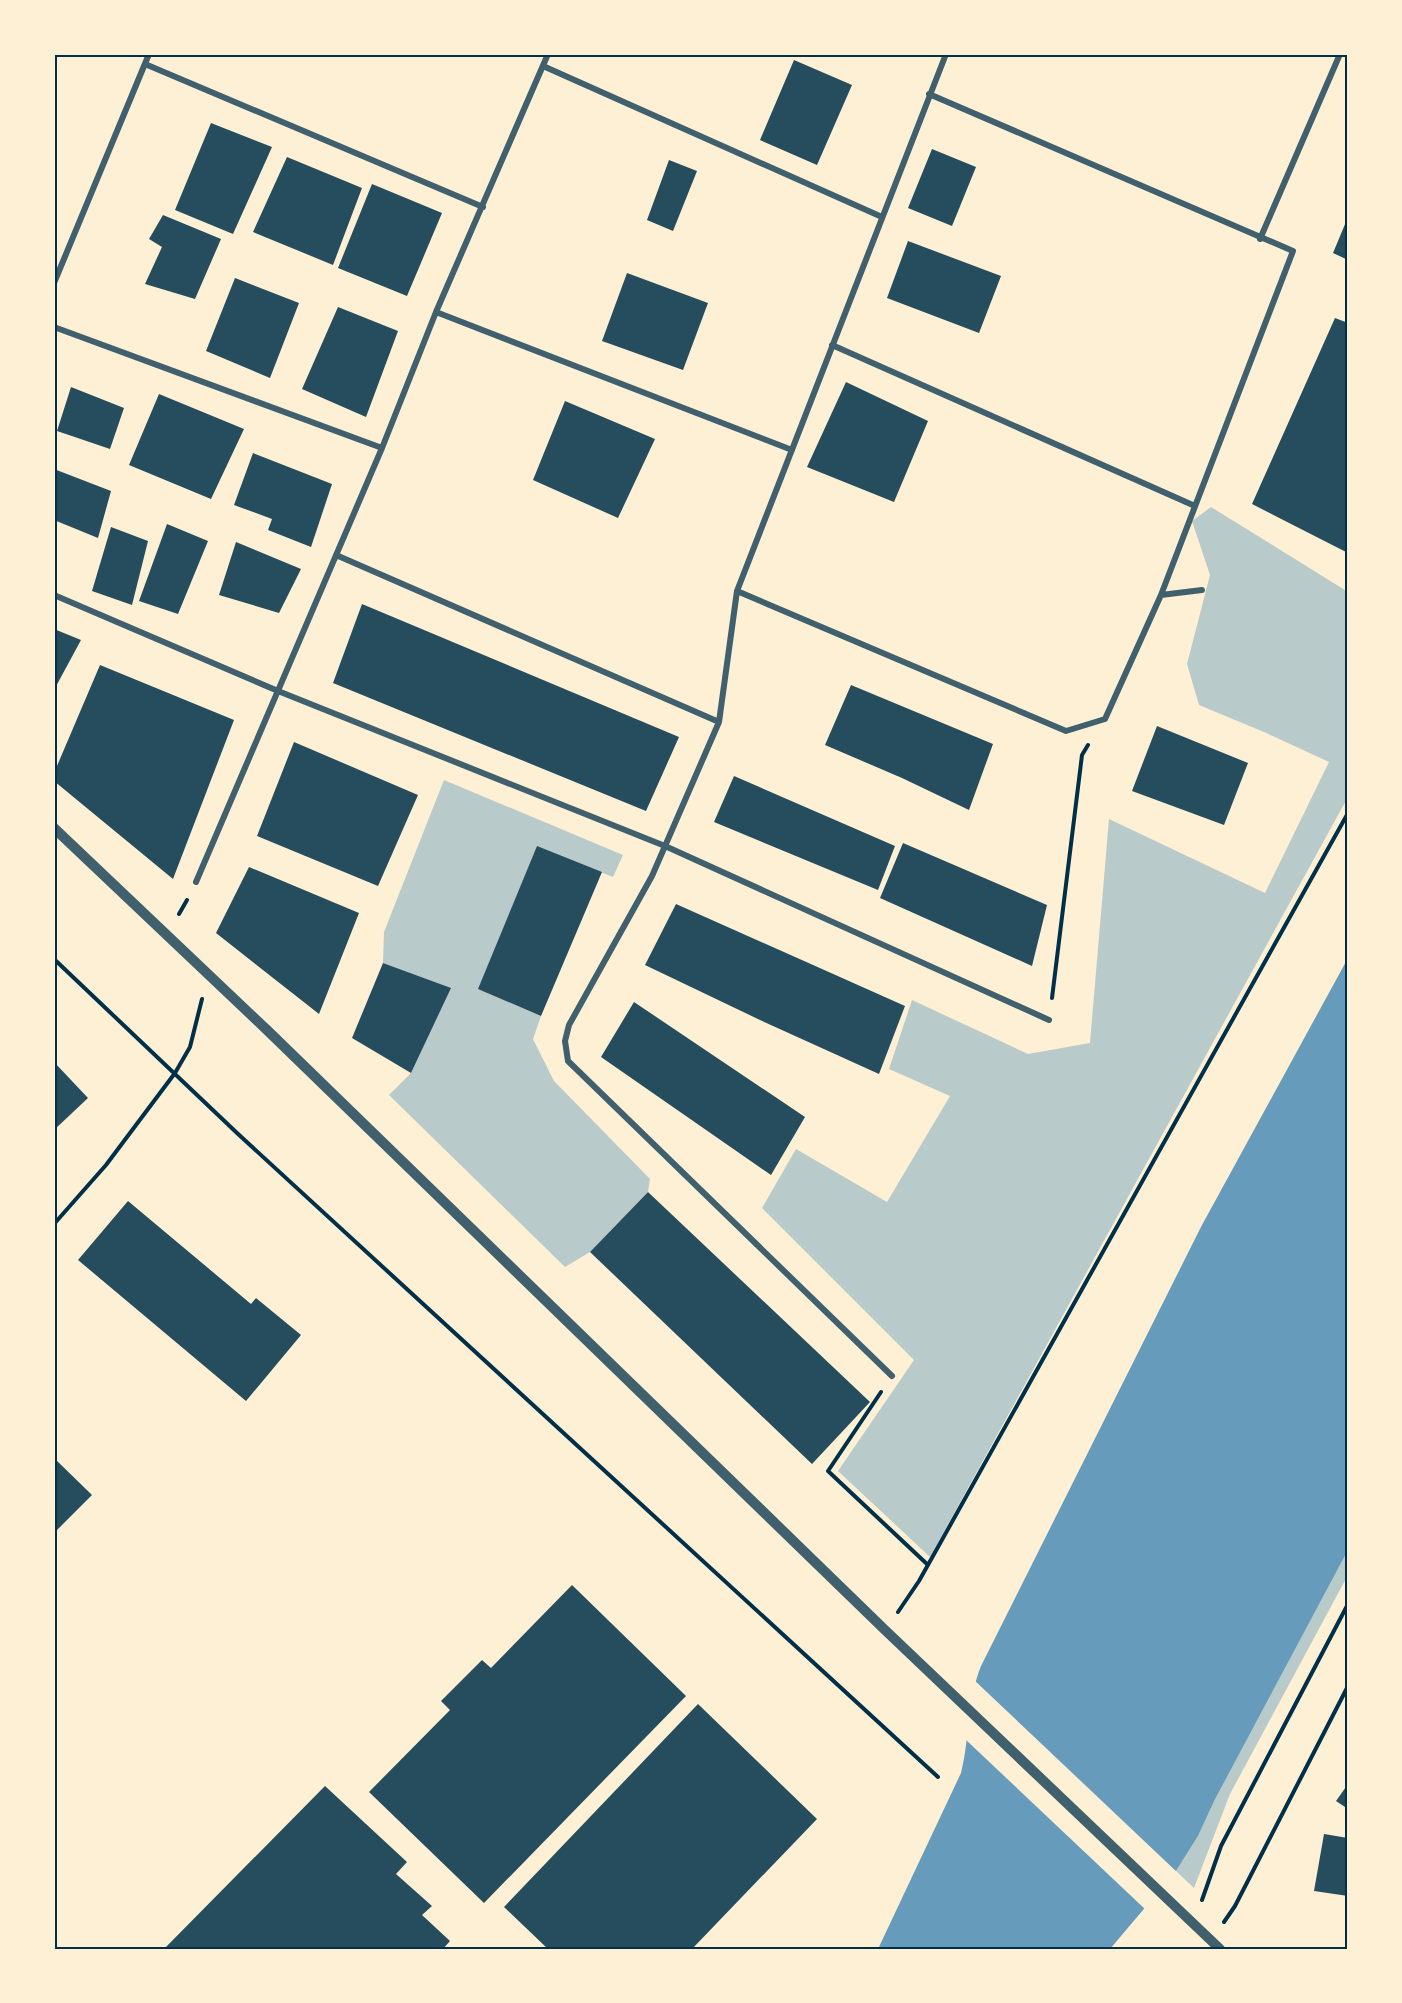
<svg xmlns="http://www.w3.org/2000/svg" width="1402" height="2003" viewBox="0 0 1402 2003" font-family="Rubik,sans-serif">
	<style>
		.green { fill: #b9caca }
		.water { fill: #669bbc }
		.pier { fill: #fdf0d5 }
		.building { fill: #264d5e }
		.lines { fill: none; stroke-linecap: round; stroke-linejoin: round }
		.path { stroke: #003049; stroke-width: 4 }
		.minor { stroke: #3f606c; stroke-width: 6 }
		.tertiary { stroke: #3f606c; stroke-width: 10 }
		.neatline { fill: none; stroke: #003049; stroke-width: 2 }
	</style>
	<rect width="100%" height="100%" fill="#fdf0d5"/>
	<path class="green" d="M1211,507L1348,592V797L930,1557L838,1471L914,1360L762,1208L796,1149L887,1202L950,1096L889,1069L912,1000L1028,1054L1090,1043L1109,819L1265,893L1329,762L1264,732L1199,705L1187,664L1210,575L1192,521Z
		M444,780L623,855L613,877L537,847L479,989L541,1016L533,1039L554,1081L650,1179L648,1192L590,1252L565,1267L389,1095L411,1073L450,988L383,963L384,932Z
		M1348,1550V1575L1230,1794L1194,1888L1176,1871L1198,1836L1213,1801Z"/>
	<path class="water" d="M1348,958V1550L1214,1801L1198,1836L1176,1871L1110,1949H878L961,1773C970,1737 967,1700 981,1666L1202,1225Z"/>
	<path class="pier" d="M973,1679L1178,1873L1146,1910L965,1739L969,1697Z"/>
	<path class="building" d="M794,60L852,85L817,165L760,140Z
		M211,123L272,147L233,234L175,210Z
		M932,149L976,167L952,226L908,208Z
		M287,157L362,188L333,265L253,232Z
		M669,160L697,171L673,231L647,220Z
		M372,184L442,213L407,296L338,268Z
		M163,215L221,239L195,299L145,284L162,247L149,239Z
		M1348,217V260L1333,253Z
		M908,241L1001,276L979,333L887,298Z
		M627,273L708,303L683,370L602,341Z
		M235,278L299,303L270,378L206,351Z
		M338,307L398,331L366,417L302,389Z
		M1335,318L1348,323V553L1252,504Z
		M846,382L928,421L894,502L807,467Z
		M71,387L124,408L110,449L57,431Z
		M159,394L244,429L211,499L129,465Z
		M565,401L655,439L618,518L533,480Z
		M253,453L332,484L311,547L268,530L272,519L234,505Z
		M54,469L111,491L98,538L54,520Z
		M167,524L208,541L178,614L139,601Z
		M111,527L148,541L132,605L92,591Z
		M236,542L301,569L279,613L219,595Z
		M362,604L679,737L646,811L333,683Z
		M54,629L81,640L54,690Z
		M100,665L234,720L173,879L54,781V773Z
		M851,685L993,744L969,810L902,778L825,745Z
		M1157,726L1248,763L1224,825L1132,791Z
		M294,742L418,795L378,886L257,836Z
		M734,776L895,846L878,890L714,822Z
		M903,843L1047,905L1032,966L880,898Z
		M537,846L602,872L541,1016L478,989Z
		M249,867L359,913L319,1014L216,933Z
		M676,904L905,1006L879,1074L760,1020L645,965Z
		M383,963L451,988L411,1073L352,1038Z
		M634,1002L805,1117L771,1175L601,1057Z
		M54,1062L88,1098L54,1130Z
		M648,1192L870,1402L812,1464L590,1252Z
		M128,1201L251,1304L256,1298L301,1335L246,1401L78,1260Z
		M54,1458L92,1495L54,1533Z
		M572,1585L686,1696L484,1903L369,1792L450,1710L441,1701L482,1660L491,1668Z
		M698,1704L817,1819L692,1949H548L504,1907Z
		M1348,1784V1809L1336,1801Z
		M325,1786L407,1862L396,1874L432,1906L422,1915L450,1941L443,1949H164Z
		M1324,1834L1348,1838V1896L1314,1891Z"/>
	<g class="lines">
		<path class="path" d="M179,914L187,900
			M54,959L237,1133L938,1777
			M1052,998L1082,755L1088,745
			M54,1224L106,1165L175,1073L190,1047L202,999
			M881,1392L828,1471L928,1565
			M898,1612L919,1581L1348,813
			M1202,1900L1221,1846L1348,1604
			M1224,1922L1235,1906L1348,1686"/>
		<path class="minor" d="M145,64L483,207
			M543,66L882,217
			M929,94L1293,251L1161,595
			M1260,239L1340,54
			M54,283L149,54
			M436,312L792,450
			M54,327L382,448
			M832,345L1195,506
			M336,555L719,722
			M737,591L1066,731L1105,719L1161,595L1202,590
			M54,595L278,691L665,846L1049,1020
			M196,882L382,448L436,312L548,54
			M892,1376L568,1061L565,1041L569,1025L652,876L719,722L737,591L946,54"/>
		<path class="tertiary" d="M54,828L267,1030L885,1630L1220,1949"/>
	</g>
	<rect width="1402" height="2003" fill="none" stroke="#fdf0d5" stroke-width="111"/>
	<rect x="56" y="56" width="1290" height="1892" class="neatline"/>
</svg>
